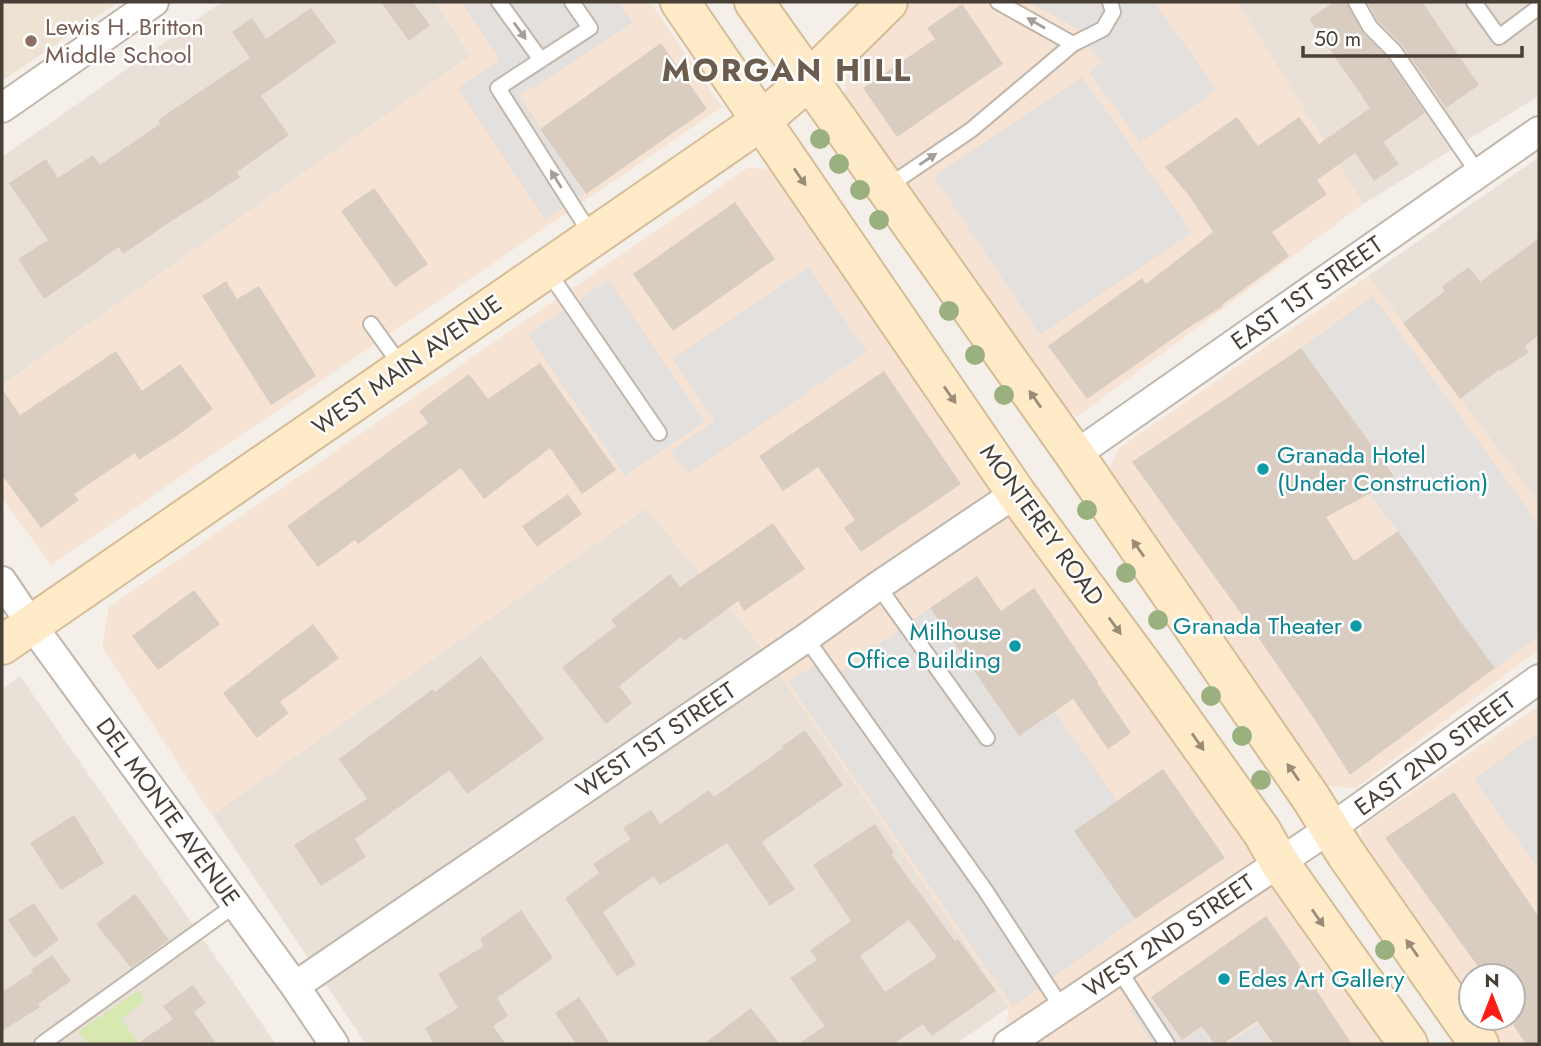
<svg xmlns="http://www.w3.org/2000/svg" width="1541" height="1046" viewBox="0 0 1541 1046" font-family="Jost,sans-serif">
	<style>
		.residential { fill: #e9e1d7 }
		.commercial { fill: #f6e3d4; fill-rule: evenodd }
		.education { fill: #eee3d2 }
		.green { fill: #d7e9b1 }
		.parking { fill: #e3e0dd }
		.building { fill: #d9cdc1; fill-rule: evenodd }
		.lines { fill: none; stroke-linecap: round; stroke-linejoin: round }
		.lane-casing { stroke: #c0b6ab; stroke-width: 18 }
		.street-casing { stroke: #c0b6ab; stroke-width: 32 }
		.secondary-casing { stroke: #d5bd98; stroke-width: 42 }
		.lane { stroke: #fff; stroke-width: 14 }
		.street { stroke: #fff; stroke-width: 28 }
		.secondary { stroke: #ffebc8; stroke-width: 38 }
		.tree { fill: #9bb07f }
		.oneway { fill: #a49f9b }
		.oneway2 { fill: #9a8c78 }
		.education-dot { fill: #8d6e63; stroke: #fff; stroke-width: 2.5 }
		.culture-dot { fill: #0f9aa8; stroke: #fff; stroke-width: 2.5 }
		.labels { text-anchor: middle; stroke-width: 5; stroke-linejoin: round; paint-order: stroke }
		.education-label { font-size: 24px; fill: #785e54; stroke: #fff; text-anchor: start }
		.street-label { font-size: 24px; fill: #483f37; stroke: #fff }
		.culture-label { font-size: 24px; fill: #0d838f; stroke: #fff; text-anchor: start }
		.district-label { font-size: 32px; font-weight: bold; letter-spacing: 2px; fill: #6b5c4e; stroke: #fff }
	</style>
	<rect width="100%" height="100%" fill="#f4efe9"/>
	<path class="residential" d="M222,2H436L470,56L2,385V157Z
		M1237,2H1539V96L1363,204Z
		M1539,157V504L1368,276Z
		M646,508L755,639L1009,1007L956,1044H366L212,815Z
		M20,676L276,1044H2V689Z"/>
	<path class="commercial" d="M436,2H650L722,107L51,565L2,498V385L470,56Z
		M913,2H1237L1363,204L1078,416L1052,407L844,103L847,68Z
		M749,167L783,171L1016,528L1157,718L1390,1044H1004L1009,1007L755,639L646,508L212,815L102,647L109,607Z
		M1368,276L1539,504V649L1356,788L1326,786L1108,472L1118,449Z
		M1539,706V1044H1481L1360,858L1361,827ZM1471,976H1513V1018H1471Z"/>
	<path class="education" d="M2,2H118L2,81Z"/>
	<path class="green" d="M139,990L144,1001L121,1019L139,1043L137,1044H88L78,1032Z"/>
	<path class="parking" d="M462,2H619L632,23L520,96L584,194L545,220L458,88L500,60Z
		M1028,2H1154L1217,90L1140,142L1089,72L1101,63L1077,28Z
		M1082,77L1192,232L1040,335L934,177Z
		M808,267L867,352L687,474L671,451L715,421L673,359Z
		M608,280L705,422L625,476L528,334Z
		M1373,296L1539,525V636L1495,668L1459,621L1398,531L1369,494L1394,475L1301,348Z
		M930,608L1019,736L1055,712L1117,801L1074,831L1135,919L1013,1006L788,682L825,659L836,675Z
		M1539,732V861L1535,864L1474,779Z
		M1150,997L1181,1041L1202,1027L1212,1044H1153L1130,1010Z
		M1258,1024L1271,1044H1227Z"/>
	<path class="building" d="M381,2H413L430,25L409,41Z
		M1334,2H1346L1362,32L1387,57L1425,113L1383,142L1399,164L1374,181L1355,153L1317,180L1327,194L1272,232L1289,256L1222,305L1223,306L1188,328L1087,399L1048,346L1142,278L1146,284L1213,232L1190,197L1165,167L1237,117L1258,146L1299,117L1319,144L1370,108L1309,19Z
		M1367,2H1422L1479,85L1446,108L1402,45L1378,21Z
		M962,4L1003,64L897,137L863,88L935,39L927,28Z
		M311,8L336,42L261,96L289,135L237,172L240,177L210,197L176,218L123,254L119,247L44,299L18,259L48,240L9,183L46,159L58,178L93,155L100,165L160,124L158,120L250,58L232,32L252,18L266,39Z
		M661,43L707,109L586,194L540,129Z
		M374,188L428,264L395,287L341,211Z
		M735,202L775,259L673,331L633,274Z
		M1539,238V335L1525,346L1529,352L1501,371L1500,369L1460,399L1403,323L1445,291L1442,286L1469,267L1480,282Z
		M226,281L237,299L259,286L316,376L271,405L202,296Z
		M1301,348L1394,476L1369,494L1326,517L1354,561L1398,531L1460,621L1495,668L1350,775L1315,720L1253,630L1132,462Z
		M116,351L142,391L180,364L213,409L178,435L139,460L135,453L74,494L79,500L41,528L2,475V389L20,415Z
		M540,363L616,470L582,494L550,448L484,499L461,468L358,544L355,540L318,567L287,526L428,423L419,411L469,374L488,399Z
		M884,371L961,484L861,552L844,528L855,520L818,467L783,491L759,456Z
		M568,494L582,514L537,547L522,526Z
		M773,523L805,569L744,611L738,601L684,641L681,637L619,686L632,703L606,724L562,667L616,626L611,620L670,574L680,587Z
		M977,576L1001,611L1034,588L1098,682L1097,683L1131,733L1108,749L1073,699L1019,736L930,608Z
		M194,590L220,624L158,670L132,636Z
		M313,624L339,658L280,702L289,713L257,738L223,693Z
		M481,656L544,739L467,794L450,770L355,839L366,857L321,886L294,845L367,799L339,759L433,689L435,692Z
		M805,730L843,785L762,842L795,889L770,906L727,843L660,885L654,876L603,912L636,964L617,976L565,898L599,873L593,864L631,839L623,828L651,810L660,824L709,790L714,797L783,748L782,746Z
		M1163,769L1225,858L1135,919L1074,831Z
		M1454,792L1539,917V1044H1526L1513,1025V976H1485L1385,838Z
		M74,815L104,863L61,890L30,843Z
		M875,824L894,852L891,854L955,941L958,939L996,991L932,1036L923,1024L893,1044H798L825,1026L790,978L817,960L810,950L851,921L813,865ZM909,920L937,957L885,992L860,956Z
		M135,894L169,940L131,968L96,924Z
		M34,903L59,940L34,958L8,920Z
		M521,910L553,958L497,998L508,1016L493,1026L506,1044H434L425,1028L458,1008L438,974L484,946L480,939Z
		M1266,916L1299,964L1352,1044H1273L1257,1021L1223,1044H1214L1202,1026L1182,1040L1151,997Z
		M52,955L71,981L38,1004L40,1007L2,1031V992L33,972L31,970Z
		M193,985L206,1003L194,1012L217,1044H137L173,1019L163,1006Z
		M579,997L610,1044H576L555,1013Z
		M751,1008L780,1044H704Z"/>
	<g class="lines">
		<defs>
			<path id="lane" d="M499,2L541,60
				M572,2L590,28L498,88L592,236
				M998,2L1073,44
				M1356,2L1370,27L1394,51L1478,173
				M1474,2L1499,37L1539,7
				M887,187L971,130L1073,44L1103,29L1113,12L1110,2
				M547,270L659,433
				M371,324L402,367
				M878,586L987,738
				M806,638L985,890L1062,1008
				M1119,970L1167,1044
				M42,1044L235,905"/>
			<path id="street" d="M2,108L154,2
				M1075,455L1539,131
				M2,581L31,624L295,986L334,1044
				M295,986L806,638L878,586L1016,493
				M1008,1044L1331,828L1539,679"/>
			<path id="secondary" d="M680,2L1016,493L1158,686L1262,832L1279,862L1408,1044
				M754,2L1075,455L1311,798L1346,854L1479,1044
				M2,645L761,121L809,80L888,2"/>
		</defs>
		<use href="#lane" class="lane-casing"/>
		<use href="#street" class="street-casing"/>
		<use href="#secondary" class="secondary-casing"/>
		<use href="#lane" class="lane"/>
		<use href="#street" class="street"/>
		<use href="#secondary" class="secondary"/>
	</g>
	<g class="tree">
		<circle cx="820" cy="139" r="10"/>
		<circle cx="839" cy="164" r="10"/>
		<circle cx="860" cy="190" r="10"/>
		<circle cx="879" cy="220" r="10"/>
		<circle cx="949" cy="311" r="10"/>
		<circle cx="975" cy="355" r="10"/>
		<circle cx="1004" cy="395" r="10"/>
		<circle cx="1087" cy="510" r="10"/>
		<circle cx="1126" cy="573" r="10"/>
		<circle cx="1158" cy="620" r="10"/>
		<circle cx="1211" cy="696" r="10"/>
		<circle cx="1242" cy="736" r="10"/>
		<circle cx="1261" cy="780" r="10"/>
		<circle cx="1385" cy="950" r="10"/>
	</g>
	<defs><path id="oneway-solid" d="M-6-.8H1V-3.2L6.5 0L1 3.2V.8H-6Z" transform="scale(1.75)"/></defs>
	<g class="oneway">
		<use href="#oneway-solid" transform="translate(1036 23) rotate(-150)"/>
		<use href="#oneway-solid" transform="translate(520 31) rotate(54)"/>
		<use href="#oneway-solid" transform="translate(928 159) rotate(-34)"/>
		<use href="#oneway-solid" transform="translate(556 179) rotate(-122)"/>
	</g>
	<g class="oneway2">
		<use href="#oneway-solid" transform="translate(800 177) rotate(55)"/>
		<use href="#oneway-solid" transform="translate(950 395) rotate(55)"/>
		<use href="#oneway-solid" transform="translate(1035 399) rotate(-125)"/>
		<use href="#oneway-solid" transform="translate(1138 548) rotate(-125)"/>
		<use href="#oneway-solid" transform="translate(1115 626) rotate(54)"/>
		<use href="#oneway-solid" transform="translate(1198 742) rotate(55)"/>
		<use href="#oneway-solid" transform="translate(1293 772) rotate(-125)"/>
		<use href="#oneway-solid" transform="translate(1318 918) rotate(55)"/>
		<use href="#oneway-solid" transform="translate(1412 948) rotate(-125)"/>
	</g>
	<circle class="education-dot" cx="31" cy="41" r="7"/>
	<g class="culture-dot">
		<circle cx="1263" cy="469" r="7"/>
		<circle cx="1356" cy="626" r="7"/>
		<circle cx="1015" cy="646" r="7"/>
		<circle cx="1224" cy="979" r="7"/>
	</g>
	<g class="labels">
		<g class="education-label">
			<text x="45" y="35">Lewis H. Britton<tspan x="45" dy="28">Middle School</tspan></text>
		</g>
		<g class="street-label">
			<text transform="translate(1307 293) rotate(-35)" y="8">EAST 1ST STREET</text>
			<text transform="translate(407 365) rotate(-35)" y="8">WEST MAIN AVENUE</text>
			<text transform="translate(1042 525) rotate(54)" y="8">MONTEREY ROAD</text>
			<text transform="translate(656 740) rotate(-34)" y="8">WEST 1ST STREET</text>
			<text transform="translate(1435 754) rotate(-36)" y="8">EAST 2ND STREET</text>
			<text transform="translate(168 812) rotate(54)" y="8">DEL MONTE AVENUE</text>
			<text transform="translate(1169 936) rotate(-34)" y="8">WEST 2ND STREET</text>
		</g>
		<g class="culture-label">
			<text x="1277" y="463">Granada Hotel<tspan x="1277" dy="28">(Under Construction)</tspan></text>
			<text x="1342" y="634" text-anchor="end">Granada Theater</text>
			<text x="1001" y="640" text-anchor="end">Milhouse<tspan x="1001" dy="28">Office Building</tspan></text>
			<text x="1238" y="987">Edes Art Gallery</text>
		</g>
		<g class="district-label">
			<text x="787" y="81">MORGAN HILL</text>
		</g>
	</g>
	<rect width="1541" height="1046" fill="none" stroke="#483f37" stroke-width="7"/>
	<g transform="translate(1492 997)"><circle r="33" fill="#ffffff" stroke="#b6b2af" stroke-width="2"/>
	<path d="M0-5L12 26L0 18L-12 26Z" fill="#fd1d17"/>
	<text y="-10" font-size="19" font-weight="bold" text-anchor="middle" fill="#483f37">N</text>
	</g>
	<path d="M1303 46v10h219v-10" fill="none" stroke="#483f37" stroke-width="3.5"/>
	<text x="1314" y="46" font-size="21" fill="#483f37" stroke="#ffffff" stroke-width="5" paint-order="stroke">50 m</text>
</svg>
